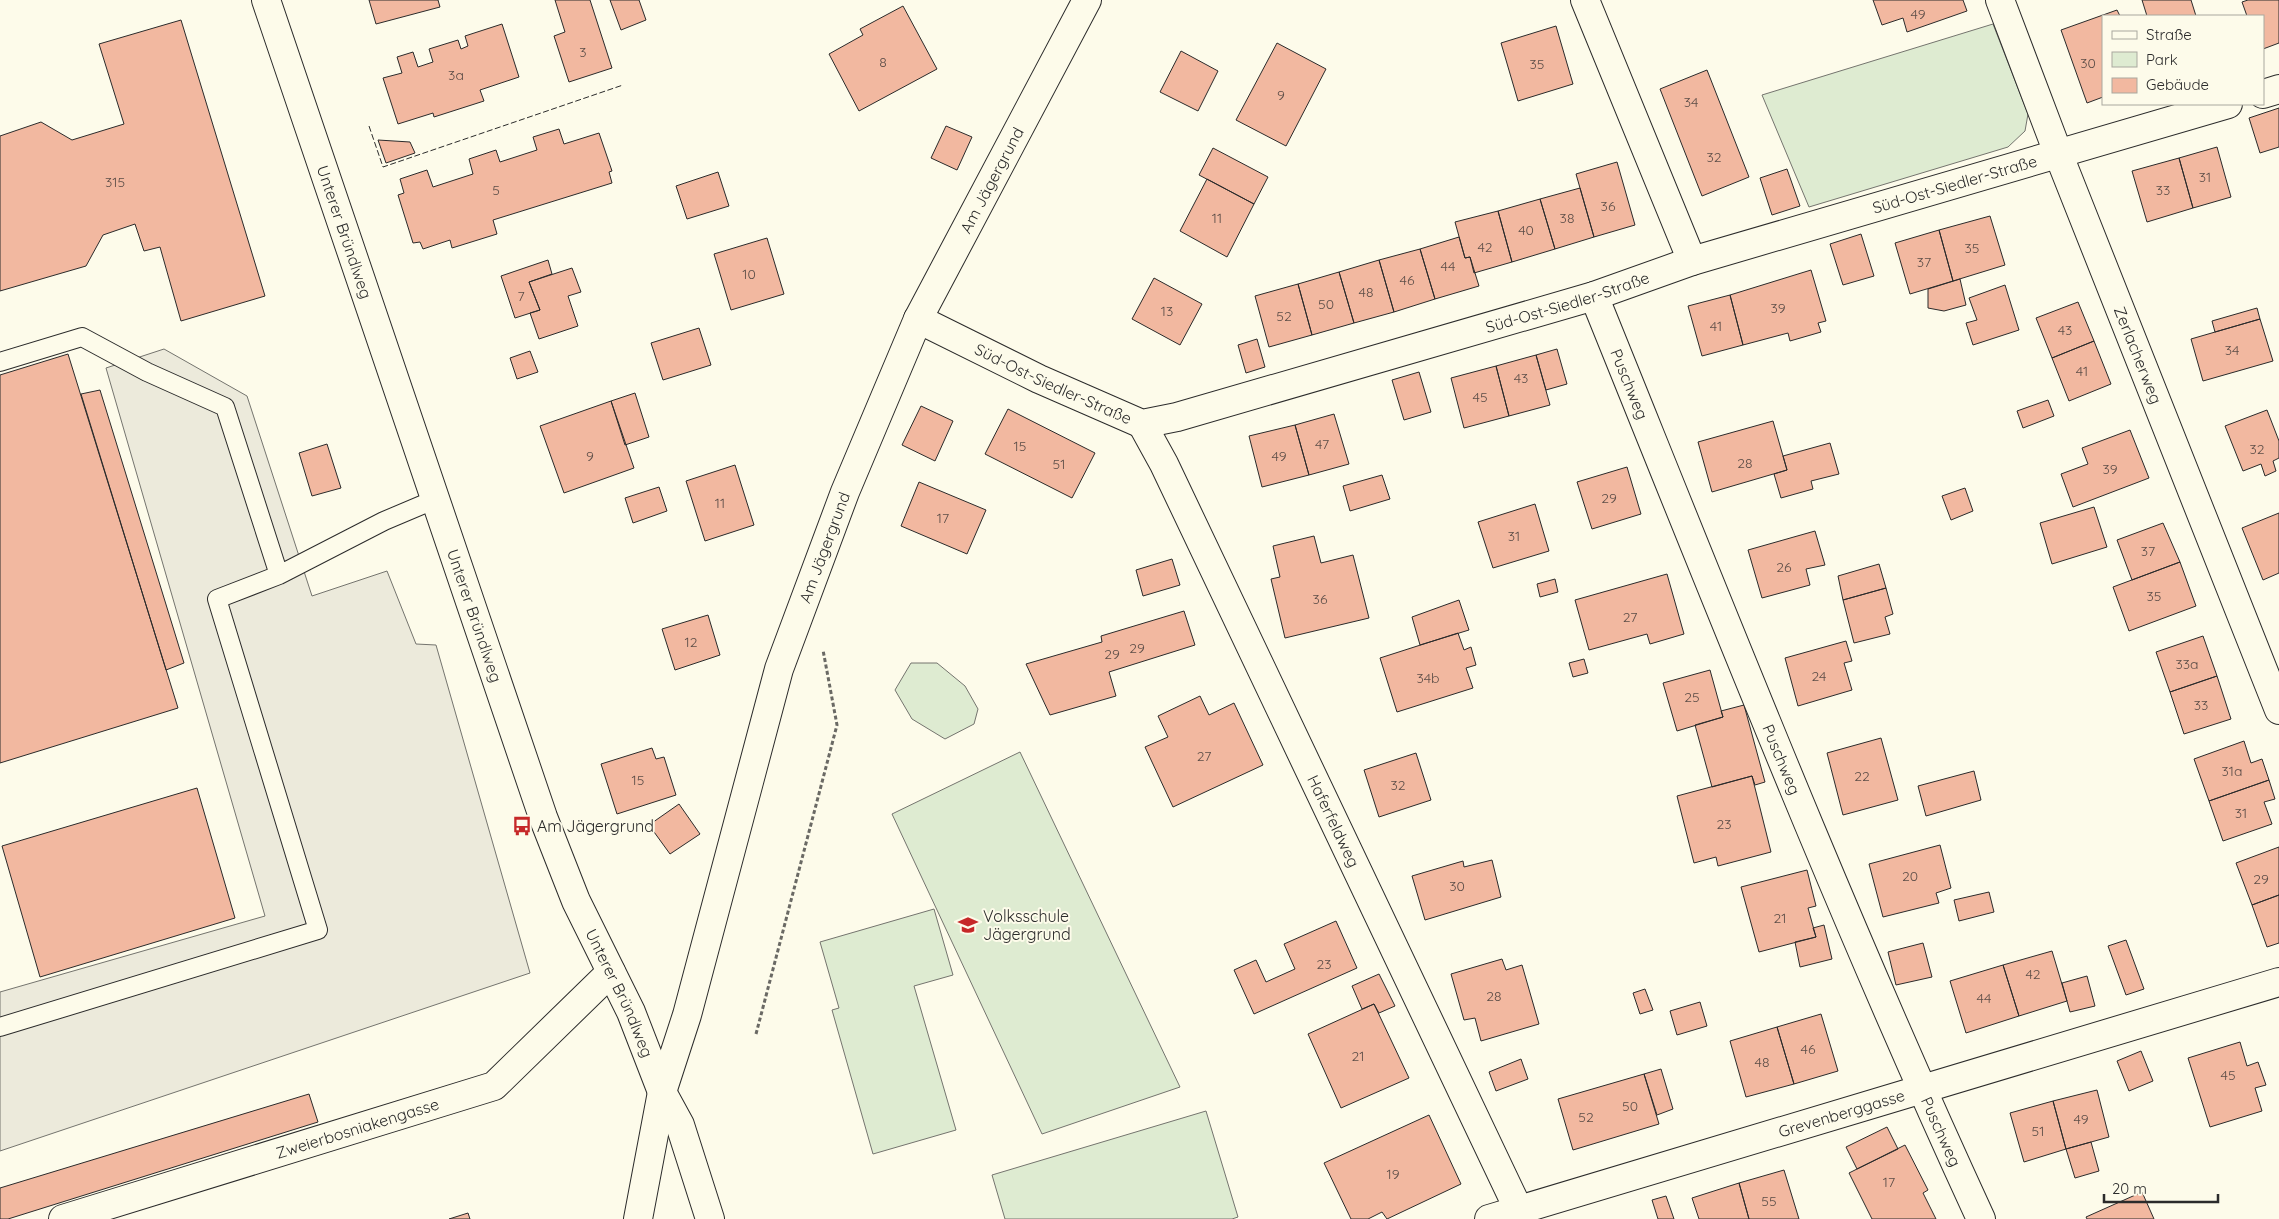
<svg xmlns="http://www.w3.org/2000/svg" width="2279" height="1219" viewBox="0 0 2279 1219" font-family="Quicksand,sans-serif">
	<style>
		.green { fill: #deebd1; stroke: #74746e }
		.parking { fill: #eceadb; stroke: #74746e }
		.building { fill: #f2b8a0; stroke: #2b2b2b }
		.lines { fill: none; stroke-linecap: round; stroke-linejoin: round }
		.lane-casing { stroke: #2b2b2b; stroke-width: 20 }
		.street-casing { stroke: #2b2b2b; stroke-width: 30 }
		.secondary-casing { stroke: #2b2b2b; stroke-width: 30 }
		.path { stroke: #6a6964; stroke-width: 3; stroke-dasharray: 4 2.5; stroke-linecap: butt }
		.lane { stroke: #fdfbea; stroke-width: 18 }
		.street { stroke: #fdfbea; stroke-width: 28 }
		.secondary { stroke: #fdfbea; stroke-width: 28 }
		.fence { stroke: #2b2b2b; stroke-width: 1; stroke-dasharray: 6 2.5; stroke-linecap: butt }
		.labels { text-anchor: middle; stroke-width: 4; stroke-linejoin: round; paint-order: stroke }
		.number-label { font-size: 14px; fill: #5d4e48 }
		.street-label { font-size: 16px; fill: #2b2b2b; stroke: #fdfbea }
		.poi-label { font-size: 16px; fill: #2b2b2b; stroke: #fdfbea; text-anchor: start }
	</style>
	<rect width="100%" height="100%" fill="#fdfbea"/>
	<path class="green" d="M1993,24L2028,114L2025,131L2008,147L1809,207L1762,95Z
		M911,663H937L965,686L978,709L974,724L945,739L912,719L895,690Z
		M1020,752L1180,1087L1042,1134L892,814Z
		M934,909L953,975L914,986L956,1130L873,1154L832,1010L839,1008L820,942Z
		M1206,1111L1238,1217L1232,1219H1005L992,1175Z"/>
	<path class="parking" d="M164,349L247,396L312,596L387,571L416,644L436,645L530,973L0,1151V992L265,916L106,368Z"/>
	<path class="building" d="M369,0H438L440,7L376,24Z
		M555,0H590L612,68L569,82L554,36L565,32Z
		M610,0H639L646,20L621,30Z
		M1873,0H1963L1967,11L1907,32L1903,18L1882,25Z
		M2142,0H2191L2196,16H2147Z
		M2248,0H2279V43L2263,49V16H2247L2242,2Z
		M903,6L937,69L859,111L829,54L863,35L860,29Z
		M2117,10L2120,16H2103V97L2087,103L2061,30Z
		M181,20L265,296L181,321L160,247L144,251L135,224L103,235L86,266L0,291V136L41,122L72,140L124,124L99,44Z
		M502,24L519,77L480,90L484,101L434,117L433,113L398,124L383,78L402,73L397,57L413,52L418,67L433,62L429,49L458,40L461,49L468,46L465,36Z
		M1556,26L1573,84L1518,101L1501,43Z
		M1277,43L1326,69L1286,146L1236,120Z
		M1181,51L1218,71L1198,111L1160,92Z
		M1707,70L1749,177L1702,196L1660,89Z
		M2279,108V147L2260,153L2249,118Z
		M946,126L972,137L957,170L931,158Z
		M559,129L564,144L599,133L612,171L609,172L612,183L493,220L497,234L452,248L450,240L423,249L420,242L413,243L398,195L404,193L400,179L427,170L433,187L473,174L469,159L496,150L500,162L537,150L533,137Z
		M378,140L410,142L415,153L386,163Z
		M2217,147L2231,197L2193,208L2179,158Z
		M1213,148L1268,177L1254,204L1199,175Z
		M2179,158L2193,208L2147,222L2132,171Z
		M1617,162L1635,225L1594,237L1576,174Z
		M1787,169L1800,206L1772,215L1760,178Z
		M718,172L729,206L687,219L676,186Z
		M1207,179L1254,204L1227,257L1180,231Z
		M1580,188L1594,237L1555,249L1540,199Z
		M1540,199L1555,249L1512,262L1498,211Z
		M1498,211L1512,262L1474,273L1470,257L1465,258L1455,222Z
		M1990,216L2005,265L1953,281L1939,230Z
		M1939,230L1953,281L1910,294L1895,243Z
		M1861,234L1874,276L1843,285L1830,244Z
		M1459,237L1465,258L1470,257L1479,286L1435,299L1420,249Z
		M767,238L784,294L731,310L714,254Z
		M1420,249L1435,299L1394,312L1379,260Z
		M548,260L552,274L529,282L540,310L515,318L501,276Z
		M1379,260L1394,312L1354,323L1339,272Z
		M572,268L581,292L568,296L578,326L539,339L530,313L540,310L529,282Z
		M1811,270L1826,321L1818,323L1821,332L1790,341L1788,333L1743,345L1730,295Z
		M1339,272L1354,323L1312,335L1298,284Z
		M1154,278L1202,304L1180,345L1132,319Z
		M1960,279L1966,305L1944,311L1928,308V289Z
		M1298,284L1312,335L1269,347L1255,296Z
		M2005,285L2019,330L1973,345L1966,323L1977,320L1969,298Z
		M1730,295L1743,345L1702,356L1688,306Z
		M2078,302L2094,341L2052,358L2036,318Z
		M2257,308L2260,319L2215,332L2212,321Z
		M2260,319L2273,361L2203,381L2191,339Z
		M699,328L711,365L663,380L651,343Z
		M1257,339L1265,367L1246,373L1238,345Z
		M2094,341L2111,384L2069,401L2052,358Z
		M1557,349L1567,384L1546,390L1536,355Z
		M530,351L538,372L517,379L510,358Z
		M68,354L178,708L0,763V375Z
		M1536,355L1550,405L1509,416L1496,366Z
		M1496,366L1509,416L1464,428L1451,378Z
		M1419,372L1431,412L1404,420L1392,380Z
		M100,390L184,663L166,670L81,394Z
		M635,393L649,437L625,445L611,401Z
		M2048,400L2054,416L2023,428L2017,411Z
		M611,401L634,468L564,493L540,426Z
		M921,406L953,421L935,461L902,445Z
		M1008,409L1095,453L1072,498L985,454Z
		M2267,410L2279,441V458L2273,461L2276,471L2265,476L2261,464L2243,471L2225,426Z
		M1334,414L1349,464L1309,475L1295,425Z
		M1773,421L1787,470L1712,492L1698,442Z
		M1295,425L1309,475L1262,487L1249,436Z
		M2130,430L2149,478L2073,507L2061,474L2088,464L2082,448Z
		M1830,443L1839,474L1811,481L1813,489L1781,498L1774,474L1787,470L1783,456Z
		M327,444L341,488L312,496L299,453Z
		M735,465L754,525L705,541L686,481Z
		M1627,467L1641,514L1592,529L1577,482Z
		M1382,475L1390,499L1350,511L1343,486Z
		M919,482L986,510L967,554L901,526Z
		M659,487L667,511L633,523L625,498Z
		M1965,488L1973,511L1951,520L1942,496Z
		M1535,504L1549,551L1493,568L1478,522Z
		M2094,507L2107,547L2052,564L2040,523Z
		M2279,513V573L2263,580L2242,528Z
		M2163,523L2180,562L2132,580L2117,540Z
		M1815,531L1825,565L1806,569L1810,585L1762,598L1748,550Z
		M1314,536L1321,563L1353,555L1369,618L1285,638L1271,579L1280,577L1273,546Z
		M1172,559L1180,585L1143,596L1136,570Z
		M2180,562L2196,606L2129,631L2113,587Z
		M1879,564L1886,588L1843,600L1838,576Z
		M1667,574L1684,634L1650,644L1647,634L1589,650L1575,600Z
		M1555,579L1558,592L1540,597L1537,584Z
		M1886,588L1893,614L1885,617L1890,634L1854,643L1843,600Z
		M1459,600L1469,630L1420,645L1412,617Z
		M1184,611L1195,645L1109,672L1116,696L1050,715L1026,664L1102,642L1101,636Z
		M708,615L720,655L675,670L662,629Z
		M1458,633L1464,650L1471,647L1476,665L1466,668L1473,688L1397,712L1380,658Z
		M2203,636L2217,676L2170,692L2156,652Z
		M1846,641L1852,661L1844,663L1852,690L1798,706L1785,658Z
		M1584,659L1588,673L1573,677L1569,663Z
		M1710,670L1723,717L1677,731L1663,683Z
		M2217,676L2231,719L2184,734L2170,692Z
		M1200,696L1209,715L1234,703L1263,765L1173,807L1145,747L1168,737L1158,716Z
		M1744,705L1765,782L1755,785L1752,776L1712,787L1695,725L1723,717L1721,711Z
		M1881,738L1898,800L1843,815L1827,753Z
		M2244,741L2251,763L2262,759L2269,780L2209,801L2194,759Z
		M652,748L656,759L664,757L676,795L617,814L601,764Z
		M1416,753L1431,800L1379,817L1364,770Z
		M1974,771L1981,800L1926,816L1918,786Z
		M1752,776L1771,852L1718,866L1716,857L1694,863L1677,796Z
		M2269,780L2275,799L2264,802L2272,824L2223,841L2209,801Z
		M197,788L235,918L40,977L2,846Z
		M679,804L700,834L670,854L649,825Z
		M1940,845L1951,888L1936,893L1939,903L1883,917L1869,864Z
		M2279,847V895L2252,905L2236,863Z
		M1492,860L1501,897L1425,920L1412,876L1463,861L1464,867Z
		M1807,870L1816,906L1808,908L1816,937L1759,952L1741,887Z
		M1989,892L1994,912L1959,921L1954,900Z
		M2279,895V943L2267,947L2252,905Z
		M1336,921L1357,968L1254,1014L1234,970L1256,960L1266,982L1295,969L1284,944Z
		M1824,925L1832,959L1800,967L1795,942L1816,937L1813,928Z
		M2126,940L2144,989L2126,995L2108,946Z
		M1923,943L1932,977L1896,985L1888,952Z
		M2052,951L2067,1001L2019,1016L2003,965Z
		M1502,959L1506,970L1522,965L1539,1024L1481,1041L1475,1018L1464,1020L1451,974Z
		M2003,965L2019,1016L1966,1033L1950,981Z
		M1379,974L1395,1006L1379,1013L1374,1004L1362,1009L1352,986Z
		M2087,976L2095,1006L2070,1012L2062,983Z
		M1645,989L1653,1010L1640,1014L1633,993Z
		M1700,1002L1707,1026L1677,1035L1670,1011Z
		M1374,1004L1409,1078L1341,1108L1308,1034Z
		M1821,1014L1838,1071L1794,1084L1777,1027Z
		M1777,1027L1794,1084L1746,1097L1730,1041Z
		M2240,1042L2247,1066L2258,1062L2266,1085L2255,1088L2262,1111L2210,1127L2188,1058Z
		M2141,1051L2153,1081L2129,1091L2117,1061Z
		M1521,1059L1528,1079L1496,1091L1489,1072Z
		M1661,1069L1673,1109L1657,1115L1644,1074Z
		M1644,1074L1659,1124L1573,1150L1558,1099Z
		M2097,1090L2109,1137L2066,1149L2053,1101Z
		M309,1094L318,1122L8,1219H0V1188Z
		M2053,1101L2066,1149L2024,1162L2010,1113Z
		M1429,1115L1461,1184L1387,1219L1382,1212L1368,1219H1351L1324,1163Z
		M1887,1127L1898,1149L1857,1169L1846,1147Z
		M2091,1142L2099,1171L2075,1178L2066,1149Z
		M1905,1145L1928,1190L1923,1193L1936,1219H1872L1849,1173Z
		M1784,1170L1799,1219H1749L1739,1183Z
		M1739,1183L1749,1219H1699L1692,1198Z
		M2142,1192L2154,1219H2087L2086,1217Z
		M1666,1196L1674,1219H1658L1652,1200Z
		M468,1213L470,1219H449Z"/>
	<g class="lines">
		<defs>
			<path id="lane" d="M0,362L82,337L147,372L225,407L279,575
				M0,1027L318,930L217,599L279,575L384,521L436,499"/>
			<g id="street">
				<path d="M1585,0L1692,261"/>
				<path id="s1" d="M2000,0L2058,153L2279,710"/>
				<path d="M2263,94L2279,89"/>
				<path id="s2" d="M1594,296C1719,605 1841,916 1981,1219"/>
				<path id="s3" d="M918,319L1039,379L1142,424L1177,417L1594,296L1692,261L2228,104"/>
				<path id="s4" d="M1142,424L1164,464L1523,1219"/>
				<path d="M662,1092L680,1125L710,1219"/>
				<path id="s5" d="M63,1219L494,1086L611,972"/>
				<path id="s6" d="M1489,1219L2279,982"/>
			</g>
			<g id="secondary">
				<path id="s7" d="M266,0L543,817L576,901L631,1012L662,1092"/>
				<path id="s8" d="M638,1219L662,1092L687,1015L779,669L845,492L918,319L1087,0"/>
			</g>
		</defs>
		<use href="#lane" class="lane-casing"/>
		<use href="#street" class="street-casing"/>
		<use href="#secondary" class="secondary-casing"/>
		<path class="path" d="M756,1034L837,725L823,650"/>
		<use href="#lane" class="lane"/>
		<use href="#street" class="street"/>
		<use href="#secondary" class="secondary"/>
		<path class="fence" d="M369,126L383,167L623,85"/>
	</g>
	<defs>
		<symbol id="bus-bare" viewBox="-9 -9 18 18"><path d="M-5-6H5V4H4V6H2V4H-2V6H-4V4H-5ZM-3.5-4V0h7V-4ZM-3.5 1.2v1.5H-2V1.2ZM2 1.2v1.5H3.5V1.2Z" fill="#c62828" stroke="#fdfbea" stroke-width="2.5" paint-order="stroke"/></symbol>
		<symbol id="school-bare" viewBox="-9 -9 18 18"><path d="M0-5L7-2L0 1L-7-2ZM-4 1L0 2.5L4 1V4Q0 6-4 4Z" fill="#c62828" stroke="#fdfbea" stroke-width="2.5" paint-order="stroke"/></symbol>
	</defs>
	<g fill-rule="evenodd">
		<use href="#bus-bare" x="508" y="812" width="28" height="28"/>
		<use href="#school-bare" x="954" y="911" width="28" height="28"/>
	</g>
	<g class="labels">
		<g class="number-label">
			<text x="1918" y="19">49</text>
			<text x="583" y="57">3</text>
			<text x="883" y="67">8</text>
			<text x="2088" y="68">30</text>
			<text x="1537" y="69">35</text>
			<text x="456" y="80">3a</text>
			<text x="1281" y="100">9</text>
			<text x="1691" y="107">34</text>
			<text x="1714" y="162">32</text>
			<text x="2205" y="182">31</text>
			<text x="115" y="187">315</text>
			<text x="496" y="195">5</text>
			<text x="2163" y="195">33</text>
			<text x="1608" y="211">36</text>
			<text x="1217" y="223">11</text>
			<text x="1567" y="223">38</text>
			<text x="1526" y="235">40</text>
			<text x="1485" y="252">42</text>
			<text x="1972" y="253">35</text>
			<text x="1924" y="267">37</text>
			<text x="1448" y="271">44</text>
			<text x="749" y="279">10</text>
			<text x="1407" y="285">46</text>
			<text x="1366" y="297">48</text>
			<text x="521" y="301">7</text>
			<text x="1326" y="309">50</text>
			<text x="1778" y="313">39</text>
			<text x="1167" y="316">13</text>
			<text x="1284" y="321">52</text>
			<text x="1716" y="331">41</text>
			<text x="2065" y="335">43</text>
			<text x="2232" y="355">34</text>
			<text x="2082" y="376">41</text>
			<text x="1521" y="383">43</text>
			<text x="1480" y="402">45</text>
			<text x="1322" y="449">47</text>
			<text x="1020" y="451">15</text>
			<text x="2257" y="454">32</text>
			<text x="590" y="461">9</text>
			<text x="1279" y="461">49</text>
			<text x="1745" y="468">28</text>
			<text x="1059" y="469">51</text>
			<text x="2110" y="474">39</text>
			<text x="1609" y="503">29</text>
			<text x="720" y="508">11</text>
			<text x="943" y="523">17</text>
			<text x="1514" y="541">31</text>
			<text x="2148" y="556">37</text>
			<text x="1784" y="572">26</text>
			<text x="2154" y="601">35</text>
			<text x="1320" y="604">36</text>
			<text x="1630" y="622">27</text>
			<text x="691" y="647">12</text>
			<text x="1137" y="653">29</text>
			<text x="1112" y="659">29</text>
			<text x="2187" y="669">33a</text>
			<text x="1819" y="681">24</text>
			<text x="1428" y="683">34b</text>
			<text x="1692" y="702">25</text>
			<text x="2201" y="710">33</text>
			<text x="1204" y="761">27</text>
			<text x="2232" y="776">31a</text>
			<text x="1862" y="781">22</text>
			<text x="638" y="785">15</text>
			<text x="1398" y="790">32</text>
			<text x="2241" y="818">31</text>
			<text x="1724" y="829">23</text>
			<text x="1910" y="881">20</text>
			<text x="2261" y="884">29</text>
			<text x="1457" y="891">30</text>
			<text x="1780" y="923">21</text>
			<text x="1324" y="969">23</text>
			<text x="2033" y="979">42</text>
			<text x="1494" y="1001">28</text>
			<text x="1984" y="1003">44</text>
			<text x="1808" y="1054">46</text>
			<text x="1358" y="1061">21</text>
			<text x="1762" y="1067">48</text>
			<text x="2228" y="1080">45</text>
			<text x="1630" y="1111">50</text>
			<text x="1586" y="1122">52</text>
			<text x="2081" y="1124">49</text>
			<text x="2038" y="1136">51</text>
			<text x="1393" y="1179">19</text>
			<text x="1889" y="1187">17</text>
			<text x="1769" y="1206">55</text>
		</g>
		<g class="street-label">
			<text dy="6" stroke="none"><textPath href="#s8" startOffset="1102">Am Jägergrund</textPath></text>
			<text dy="6" stroke="none"><textPath href="#s3" startOffset="1095">Süd-Ost-Siedler-Straße</textPath></text>
			<text dy="6" stroke="none"><textPath href="#s7" startOffset="245">Unterer Bründlweg</textPath></text>
			<text dy="6" stroke="none"><textPath href="#s3" startOffset="690">Süd-Ost-Siedler-Straße</textPath></text>
			<text dy="6" stroke="none"><textPath href="#s1" startOffset="381">Zerlacherweg</textPath></text>
			<text dy="6" stroke="none"><textPath href="#s3" startOffset="150">Süd-Ost-Siedler-Straße</textPath></text>
			<text dy="6" stroke="none"><textPath href="#s2" startOffset="95">Puschweg</textPath></text>
			<text dy="6" stroke="none"><textPath href="#s8" startOffset="698">Am Jägergrund</textPath></text>
			<text dy="6" stroke="none"><textPath href="#s7" startOffset="650">Unterer Bründlweg</textPath></text>
			<text dy="6" stroke="none"><textPath href="#s2" startOffset="500">Puschweg</textPath></text>
			<text dy="6" stroke="none"><textPath href="#s4" startOffset="441">Haferfeldweg</textPath></text>
			<text dy="6" stroke="none"><textPath href="#s7" startOffset="1055">Unterer Bründlweg</textPath></text>
			<text dy="6" stroke="none"><textPath href="#s6" startOffset="368">Grevenberggasse</textPath></text>
			<text dy="6" stroke="none"><textPath href="#s5" startOffset="308">Zweierbosniakengasse</textPath></text>
			<text dy="6" stroke="none"><textPath href="#s2" startOffset="905">Puschweg</textPath></text>
		</g>
		<g class="poi-label">
			<text x="537" y="832">Am Jägergrund</text>
			<text x="983" y="922">Volksschule<tspan x="983" dy="18">Jägergrund</tspan></text>
		</g>
	</g>
	<rect x="2102" y="15" width="162" height="90" fill="#fdfbea" stroke="#a9a89e"/>
	<rect x="2112" y="31" width="25" height="8" fill="#fdfbea" stroke="#a9a89e"/>
	<text x="2146" y="40" font-size="15" fill="#2b2b2b">Straße</text>
	<rect x="2112" y="52" width="25" height="15" fill="#deebd1" stroke="#a9a89e"/>
	<text x="2146" y="65" font-size="15" fill="#2b2b2b">Park</text>
	<rect x="2112" y="78" width="25" height="15" fill="#f2b8a0" stroke="#a9a89e"/>
	<text x="2146" y="90" font-size="15" fill="#2b2b2b">Gebäude</text>
	<path d="M2104 1194v8h114v-8" fill="none" stroke="#2b2b2b" stroke-width="2.5"/>
	<text x="2112" y="1194" font-size="15" fill="#2b2b2b" stroke="#fdfbea" stroke-width="4" paint-order="stroke">20 m</text>
</svg>
